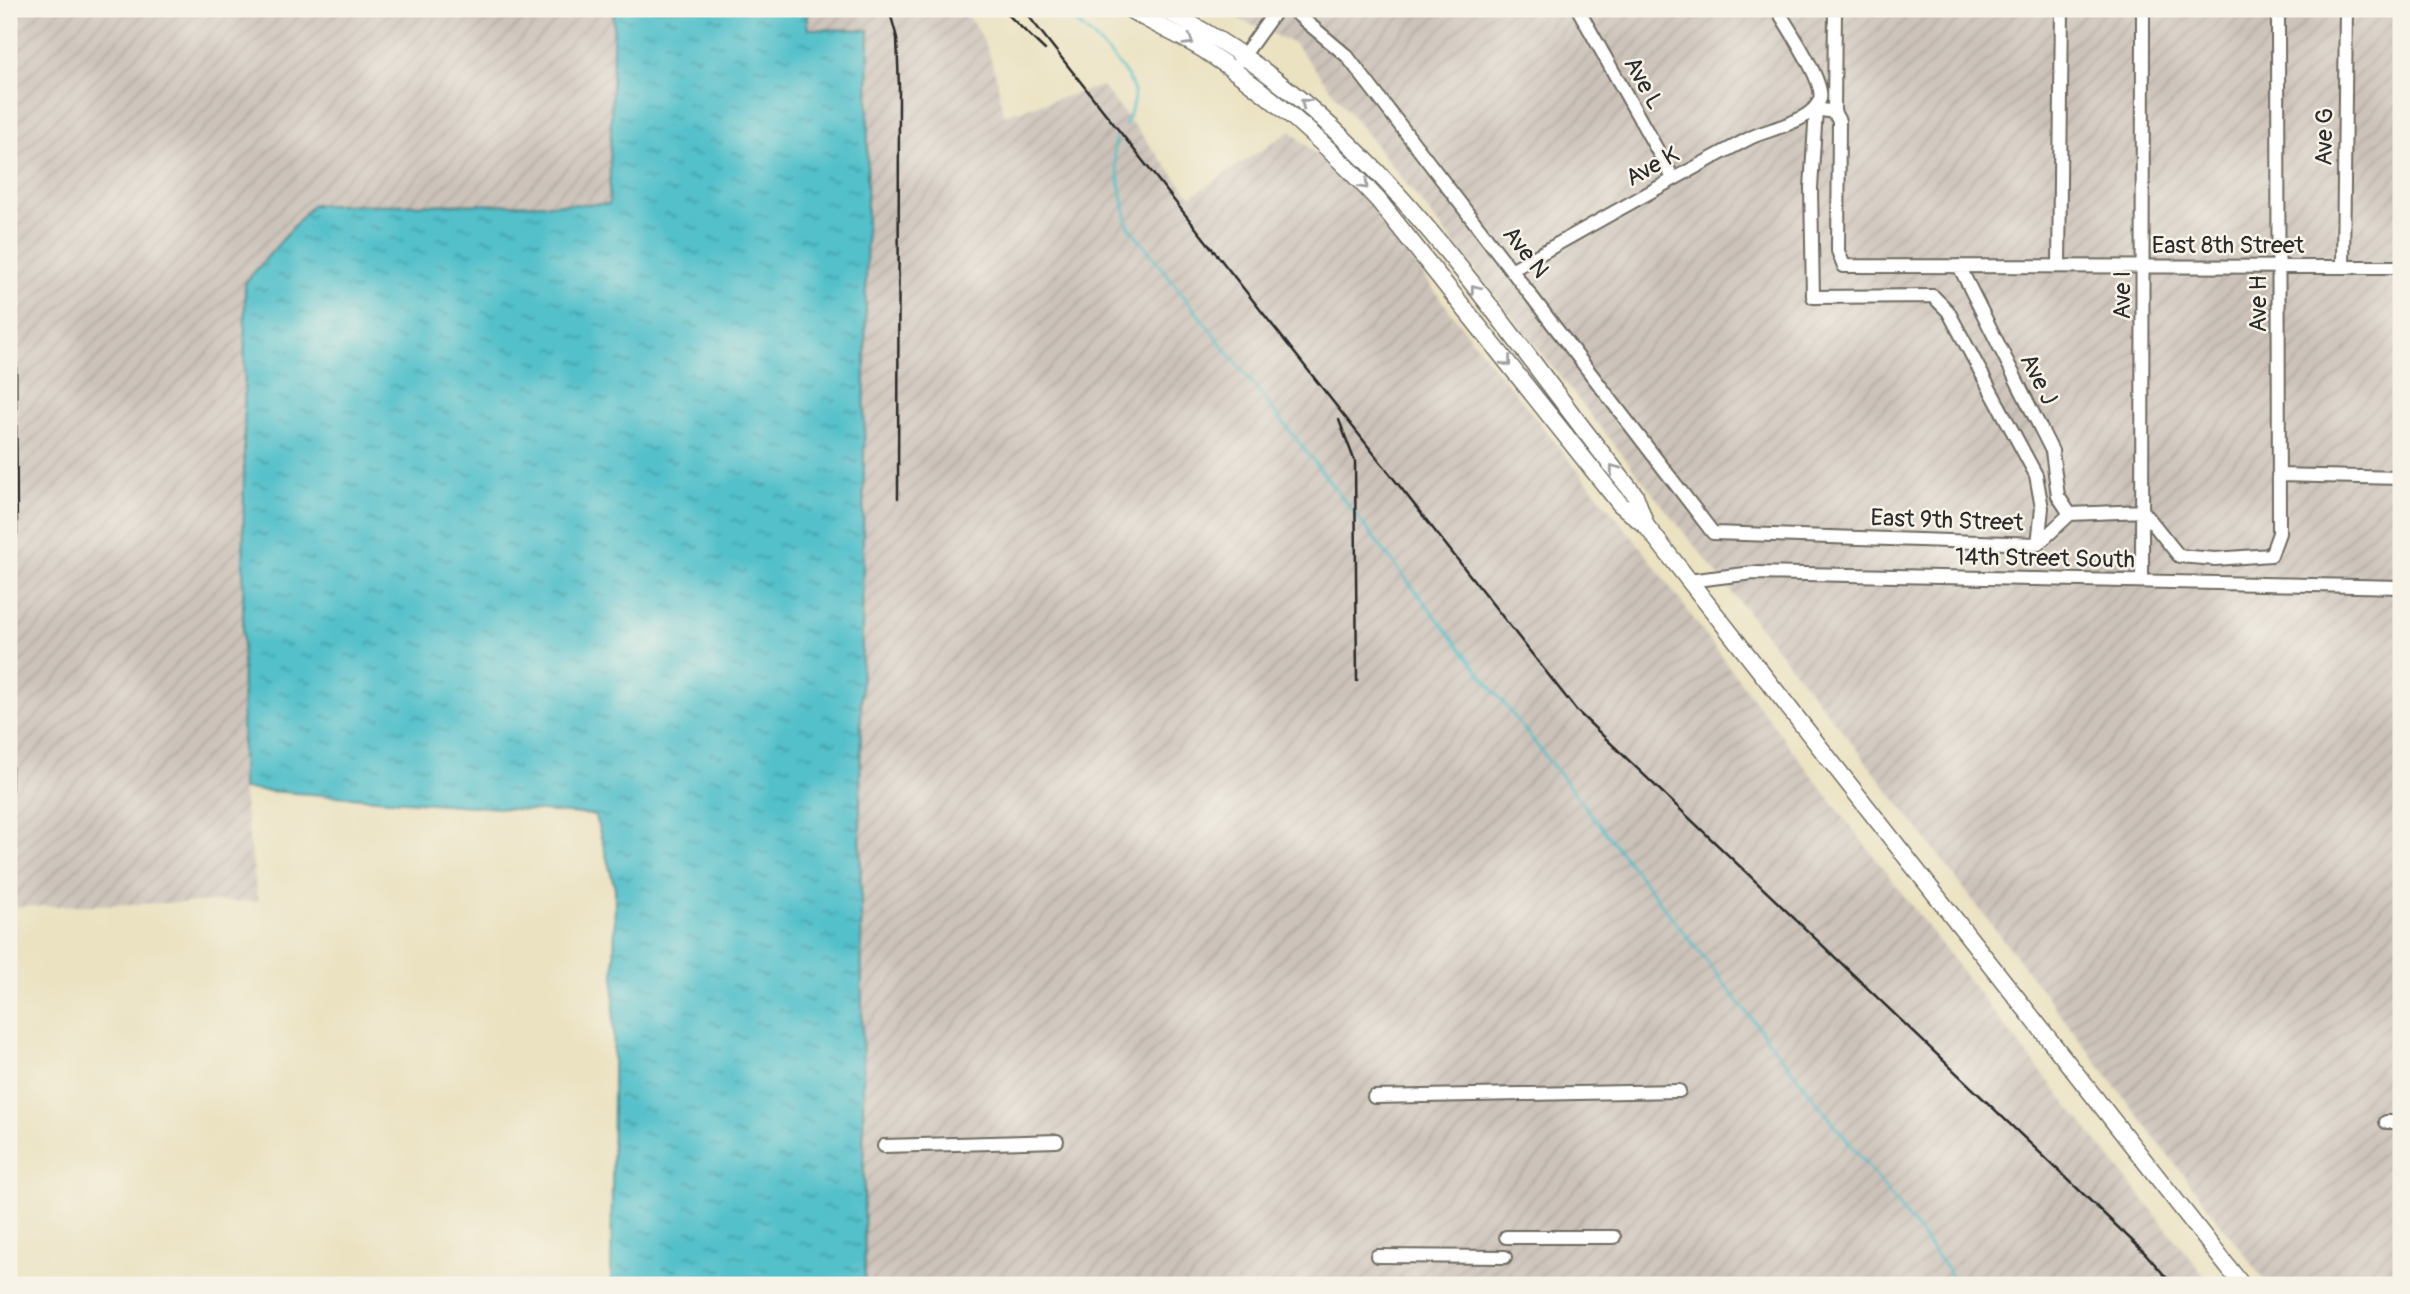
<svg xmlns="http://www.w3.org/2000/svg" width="2410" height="1294" viewBox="0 0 2410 1294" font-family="Pangolin,sans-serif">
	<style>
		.industrial { fill: url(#industrial-furrows) }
		.water { fill: url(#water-ripples); stroke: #3e767a; stroke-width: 2 }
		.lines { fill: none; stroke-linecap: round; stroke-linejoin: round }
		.stream { stroke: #52c0ca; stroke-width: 2.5 }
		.minor-casing { stroke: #6e6b60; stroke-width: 16 }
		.major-casing { stroke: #6e6b60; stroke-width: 19 }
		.minor { stroke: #fff; stroke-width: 12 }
		.major { stroke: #fff; stroke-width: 16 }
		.rail { stroke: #2b2b2b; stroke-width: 2.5 }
		.oneway { stroke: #a0a0a0 }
		.labels { text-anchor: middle; stroke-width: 5; stroke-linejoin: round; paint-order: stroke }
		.street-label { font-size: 24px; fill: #2b2b2b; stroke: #f7f3e8 }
	</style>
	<defs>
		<pattern id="industrial-furrows" width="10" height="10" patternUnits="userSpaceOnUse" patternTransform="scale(1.75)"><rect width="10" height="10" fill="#ccc2b9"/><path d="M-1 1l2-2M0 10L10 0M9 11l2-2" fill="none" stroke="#afa79f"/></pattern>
		<pattern id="water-ripples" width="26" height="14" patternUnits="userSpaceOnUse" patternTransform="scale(1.75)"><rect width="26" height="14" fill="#52c0ca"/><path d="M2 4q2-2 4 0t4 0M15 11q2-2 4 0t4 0" fill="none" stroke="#449ca4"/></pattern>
	</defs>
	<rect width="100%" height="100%" fill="#f7f3e8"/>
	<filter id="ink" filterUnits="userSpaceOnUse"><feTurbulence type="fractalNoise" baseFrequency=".0143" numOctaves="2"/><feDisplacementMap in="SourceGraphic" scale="14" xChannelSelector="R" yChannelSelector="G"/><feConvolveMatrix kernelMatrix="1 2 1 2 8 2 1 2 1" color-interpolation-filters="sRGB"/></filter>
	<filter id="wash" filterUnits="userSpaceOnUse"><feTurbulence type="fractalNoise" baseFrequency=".00686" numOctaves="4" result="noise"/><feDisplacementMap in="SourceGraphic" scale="28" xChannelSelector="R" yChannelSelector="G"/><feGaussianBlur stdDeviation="1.57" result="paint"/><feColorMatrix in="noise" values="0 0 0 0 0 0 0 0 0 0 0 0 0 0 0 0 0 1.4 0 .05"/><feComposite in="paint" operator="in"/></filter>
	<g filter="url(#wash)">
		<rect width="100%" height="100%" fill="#ebe2c1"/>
		<path class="industrial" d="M9,9H614L609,205H312L242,789L258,901L9,907Z
			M806,9H962L977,28L988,50L997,79L1003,115L1102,86L1191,196L1291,131L1370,205L1472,340L1642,549L1735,675L1986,1003L2212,1285H865L860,805L868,30L807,29Z
			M1216,9H2401V1285H2268L1859,752L1295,44Z"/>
		<path class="water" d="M614,9H806L808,29L869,30L860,805L865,1285H611L615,888L595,815L242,789L245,283L312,205L609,204Z"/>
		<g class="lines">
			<path class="stream" d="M1062,9C1080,25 1134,71 1134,95C1134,106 1129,116 1125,126
				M1116,137L1114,155L1128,225L1891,1196L1959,1285"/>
		</g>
	</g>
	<g filter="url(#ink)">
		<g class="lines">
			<defs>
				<path id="minor" d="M1291,9L1347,56L1713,533L2038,544L2070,514L2143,511L2179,556L2215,559L2271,555L2279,533L2278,9
					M1578,9L1673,178
					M1835,9L1834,112L1816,109L1811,188L1813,297L1933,296L1948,311L2036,475L2042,508L2038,544
					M1239,62L1277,9
					M1834,112L1839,121L1838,251L1844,266L2401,267
					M1959,266L2052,451L2058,496L2070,514
					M2059,266L2062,9
					M2343,267L2346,9
					M1513,269C1592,225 1671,179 1752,137C1772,128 1813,121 1820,99C1825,82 1787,26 1777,9
					M2278,475L2401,478
					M1688,581L1753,573L2401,587
					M2142,581L2143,9
					M1374,1097L1679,1091
					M2386,1122H2401
					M884,1146L1057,1141
					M1506,1237H1614
					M1377,1256L1505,1257"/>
				<path id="major" d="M1129,9C1153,24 1180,35 1204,50C1268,92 1326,143 1378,200L1620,504L1647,527L2242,1285
					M1162,9C1372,110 1493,320 1635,495L1646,525"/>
			</defs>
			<use href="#minor" class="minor-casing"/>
			<use href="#major" class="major-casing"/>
			<use href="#minor" class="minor"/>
			<use href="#major" class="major"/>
			<path class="rail" d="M889,9L897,38L899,87L898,498
				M1002,9L1045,50
				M1023,9L1577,711L2145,1253L2173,1285
				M9,290L16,346L17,534
				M1339,420L1355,462L1357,681
				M9,628L13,656L11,880"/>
		</g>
		<defs><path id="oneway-chevron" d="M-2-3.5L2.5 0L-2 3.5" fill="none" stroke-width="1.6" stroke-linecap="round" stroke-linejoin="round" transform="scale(1.75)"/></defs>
		<g class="oneway">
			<use href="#oneway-chevron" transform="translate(1189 41) rotate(31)"/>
			<use href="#oneway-chevron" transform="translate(1305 103) rotate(-141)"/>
			<use href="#oneway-chevron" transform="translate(1364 185) rotate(47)"/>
			<use href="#oneway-chevron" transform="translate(1475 289) rotate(-128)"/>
			<use href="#oneway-chevron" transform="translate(1507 362) rotate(51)"/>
			<use href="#oneway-chevron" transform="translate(1614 469) rotate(-127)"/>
		</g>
	</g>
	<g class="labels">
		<g class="street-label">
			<text transform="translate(1644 83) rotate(61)" y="8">Ave L</text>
			<text transform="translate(2324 137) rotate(-89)" y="8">Ave G</text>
			<text transform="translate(1652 166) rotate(-29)" y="8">Ave K</text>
			<text x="2228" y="253">East 8th Street</text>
			<text transform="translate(1526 252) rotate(52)" y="8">Ave N</text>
			<text transform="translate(2122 295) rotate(-90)" y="8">Ave I</text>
			<text transform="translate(2258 304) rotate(-90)" y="8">Ave H</text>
			<text transform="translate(2039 379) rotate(63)" y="8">Ave J</text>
			<text transform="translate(1947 520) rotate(2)" y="8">East 9th Street</text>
			<text transform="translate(2045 558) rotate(1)" y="8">14th Street South</text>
		</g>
	</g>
	<rect width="2410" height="1294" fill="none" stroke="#f7f3e8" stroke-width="35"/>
</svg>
